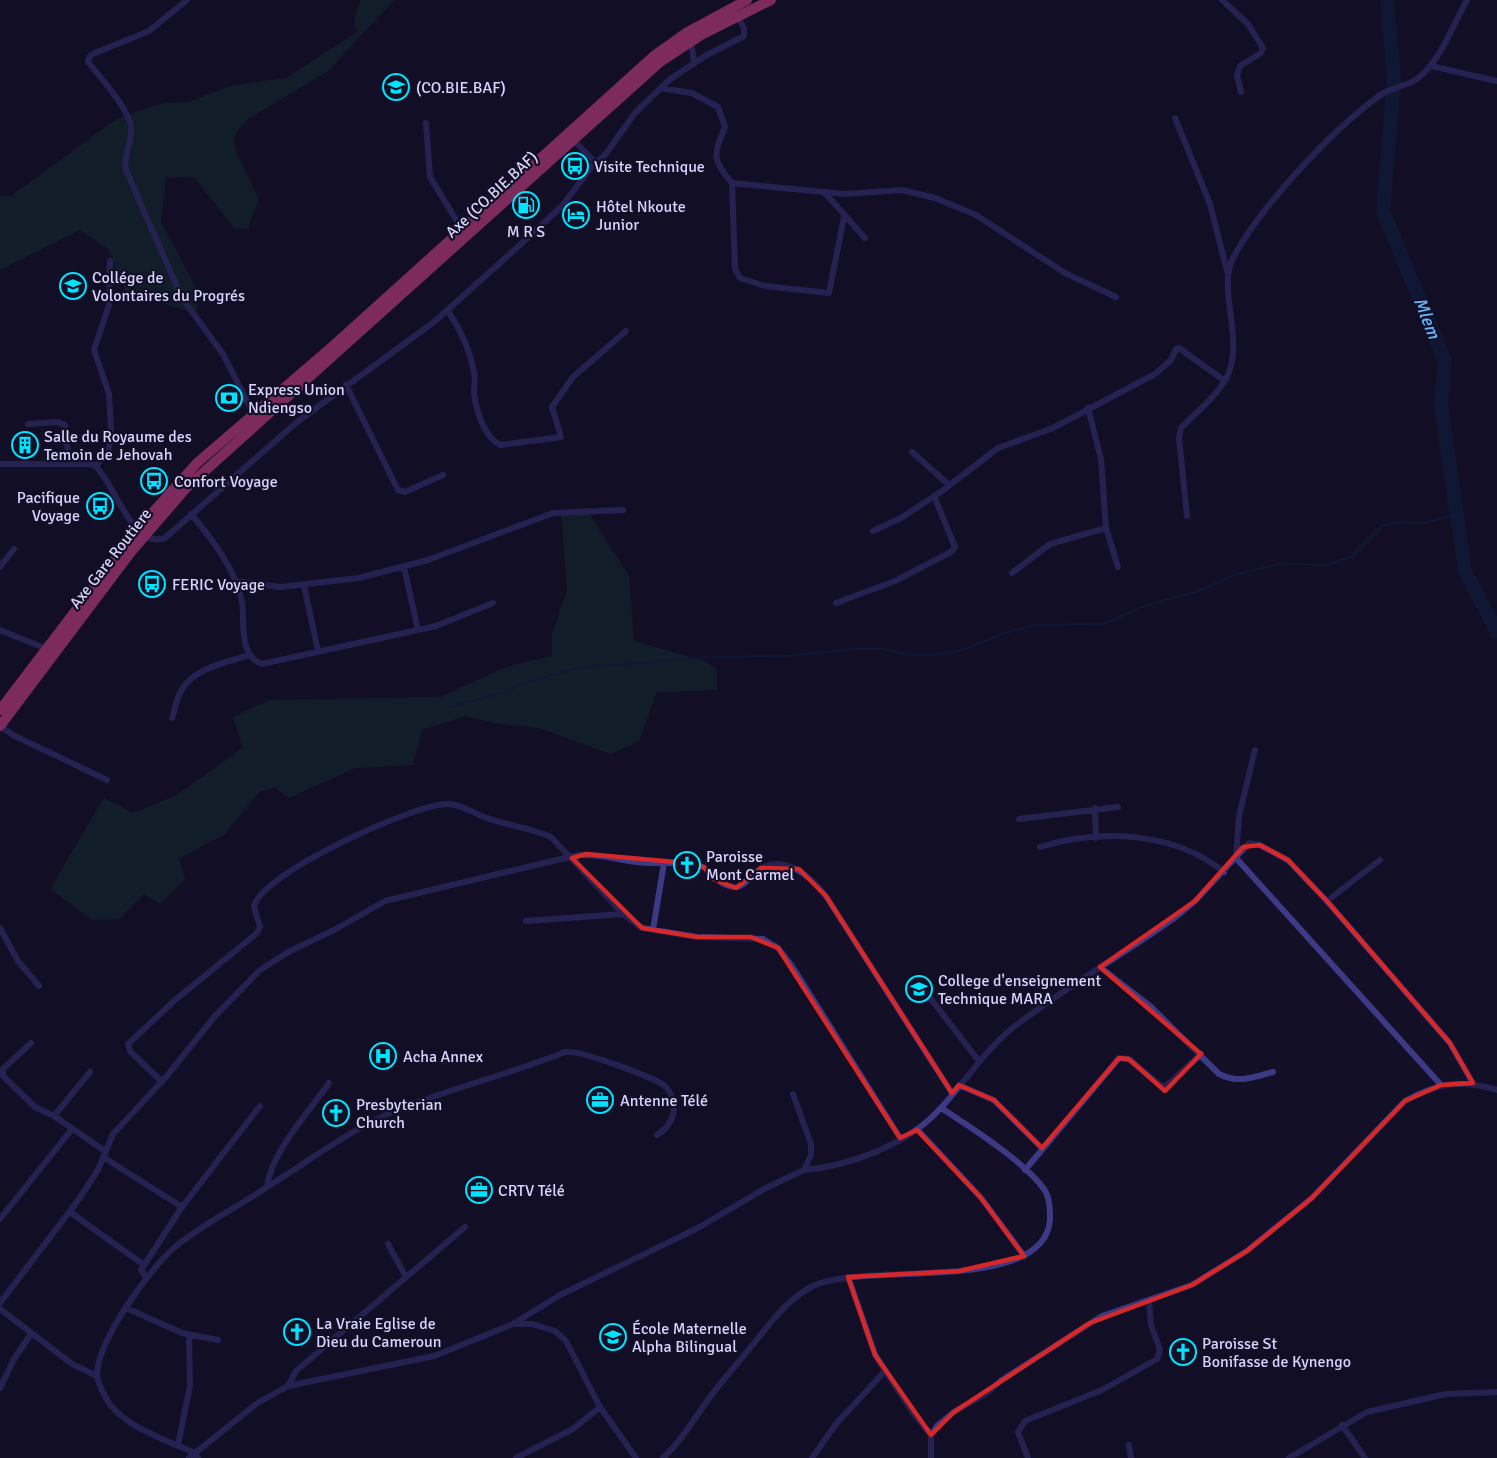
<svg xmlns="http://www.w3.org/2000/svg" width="1497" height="1458" viewBox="0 0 1497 1458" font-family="Signika,sans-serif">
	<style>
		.green { fill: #12302f }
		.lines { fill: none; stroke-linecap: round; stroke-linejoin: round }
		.stream { stroke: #0c2248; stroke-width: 2 }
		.river { stroke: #0c2248; stroke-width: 14 }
		.street { stroke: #3d3a85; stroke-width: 6 }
		.highway { stroke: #ff4fa3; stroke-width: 10 }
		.marked { fill: none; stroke: #d62828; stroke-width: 4.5; stroke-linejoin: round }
		.labels { text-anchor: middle; stroke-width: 4.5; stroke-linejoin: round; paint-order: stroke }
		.poi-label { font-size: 16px; fill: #d9d4ff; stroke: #130f26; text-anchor: start }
		.street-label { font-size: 16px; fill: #d9d4ff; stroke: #130f26 }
		.water-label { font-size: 18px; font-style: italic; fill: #62b6ff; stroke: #130f26 }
	</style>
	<rect width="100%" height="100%" fill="#130f26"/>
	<path class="green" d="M361,0H394L328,71L248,119L240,128L234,138L236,151L259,200L248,228L235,229L194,177L166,178L161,222L199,293L196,313L126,293L108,249L80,230L0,270V197L11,196L118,118L163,103L189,102L230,86L286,78L357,32L354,18Z
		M561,512H588L629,576L634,641L707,662L717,670V690L657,692L639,741L611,754L539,728L494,723L466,716L423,729L412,765L355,768L289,798L274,787L259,792L225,834L179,859L185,879L160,904L144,894L119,919L93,920L50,889L104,798L133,813L175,796L243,748L233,717L270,700L441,697L506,667L552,656V635L567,590Z"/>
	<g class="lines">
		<path class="stream" d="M448,707L510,691L518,685L577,668L717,657L784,656L856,649H883L904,654L932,655L960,651L1005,633L1035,625L1103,624L1145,606L1204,589L1228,577L1278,564L1327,565L1351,557L1383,525L1404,522L1423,523L1457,514"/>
		<path class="river" d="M1387,0L1394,81L1383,211L1445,361L1441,405L1465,571L1497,632"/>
		<path class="street" d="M187,0L149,31L95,53L90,56L88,62C100,77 130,110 131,128C132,143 123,155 126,170L182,298L223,354L254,415
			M1222,0L1248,24L1263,48L1261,53L1240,66L1237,75L1241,92
			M691,41L694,62
			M1431,66L1497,81
			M660,88L692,93L718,107L725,127C714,154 711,159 732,183L845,194L902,190L935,198L976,215L1065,273L1116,297
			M1175,118L1210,204L1227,271
			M426,123L430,177L463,231
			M573,140L596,163
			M732,183L735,269L740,278L765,286L829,293L844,217
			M825,193L865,238
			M448,311C460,329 470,350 474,372C476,378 474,384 474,391C475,408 484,437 500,445L561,437L552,407L573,377L626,331
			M346,385L398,490L405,492L443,475
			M1088,408L1101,459L1106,528L1118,567
			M28,424L58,422L65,425L69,462
			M912,452L949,485
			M0,464H92C114,477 130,551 165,538L297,422L434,322L521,244L562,206L593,165L605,155L635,113L669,80L705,56L744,36V28L737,16
			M96,466L109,449L111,430L109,394L94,350L109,305L110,261
			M191,514C212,539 236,570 242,602C245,622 238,655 262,664L436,626L493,603
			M1187,516L1179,438L1181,428C1195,413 1213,400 1224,382C1248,345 1216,291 1233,258C1261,206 1331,131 1379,96C1392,86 1410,87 1423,74C1442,56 1454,23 1467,0
			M873,531L901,518L942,491L998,448L1053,428L1155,374L1171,360L1176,349L1179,348L1225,381
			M0,567L14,549
			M404,567L418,630
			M1012,573L1050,544L1106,528
			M235,581L280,587L359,578L428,560L553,513L623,510
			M304,586L318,651
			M836,603L895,581L951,552L955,547L934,496
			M0,630L47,649
			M172,718C175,710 176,699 181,691C193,668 228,662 250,655
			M0,726L13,735L107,780
			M1255,750L1239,816L1236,858L1441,1085
			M1095,808L1096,838
			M1019,819L1118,807
			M1040,847C1100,829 1174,831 1224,872
			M1327,901L1380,860
			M526,921L623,914
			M0,928L18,961L39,986
			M653,930L664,863
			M1100,967L1150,1006L1219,1074C1238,1084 1254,1077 1273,1072
			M931,999L978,1060
			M31,1043L3,1069V1076L35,1107L54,1116L105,1151
			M162,1082L130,1051L128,1044L174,1001L257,933L260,927L254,907C259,874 414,804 447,804C463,804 475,815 490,819C510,826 531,828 551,837L623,914L642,928L697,937L763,939L778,948L792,966L900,1138
			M959,1085L994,1100L1042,1148
			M54,1116L90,1072
			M917,1129L981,1198L1024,1256
			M103,1157L182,1207
			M804,1170C848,1166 904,1146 936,1113C964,1085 983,1051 1015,1026C1067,986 1124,954 1177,916L1195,901L1249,843L1260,845L1288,860L1327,901L1450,1043L1473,1083
			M1025,1170L1119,1058L1129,1059L1160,1085L1165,1087L1201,1054
			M267,1187C309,1161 351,1129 397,1110C452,1088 510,1074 565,1052C581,1050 649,1076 664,1085C680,1101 676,1123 657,1135
			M70,1212L144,1265
			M0,1219L72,1129
			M388,1244L406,1277
			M146,1277L141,1270L182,1207L260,1106
			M848,1277L875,1355L913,1413L931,1435
			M0,1303L79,1199L98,1170L113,1134L166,1077L215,1016L260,970L290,951L336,929L385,901L578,855C598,853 617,860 637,862C659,865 681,860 701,866C711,869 717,886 735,887C745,887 750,876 757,871C782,852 811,876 826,896L952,1093
			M126,1308L182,1333L218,1340
			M0,1309L72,1364L97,1376
			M513,1324L560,1295L696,1229L768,1187L804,1170L811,1155V1144L793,1094
			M288,1386L296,1371L465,1227
			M0,1388L14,1359L31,1334
			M1342,1425L1365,1458
			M178,1445L190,1386L189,1335
			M1129,1445L1131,1458
			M189,1458L256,1404L288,1386L434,1356L513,1324H532L555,1331L566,1341L600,1407L636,1458
			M198,1458L195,1453C168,1441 127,1428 109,1403C104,1396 97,1381 97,1374C98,1340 150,1268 175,1247C201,1225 238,1207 267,1187C271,1152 309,1112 329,1083
			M516,1458L573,1429L600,1407
			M663,1458C680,1442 691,1424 705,1404C721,1381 741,1360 759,1337C774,1318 789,1299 811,1287C860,1260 1044,1296 1050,1220C1050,1210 1050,1198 1044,1189C1025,1162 969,1126 941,1108
			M812,1458L836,1424L885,1371
			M931,1458V1435L938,1425L954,1412L987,1393L1002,1380L1102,1316L1192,1285L1247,1251L1312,1198L1405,1101C1437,1083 1463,1079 1497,1090
			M1028,1458L1018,1432L1025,1421L1102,1390L1157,1359L1160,1350L1151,1325L1149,1301
			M1289,1458L1367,1412L1446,1394L1497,1392"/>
		<path class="highway" d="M0,710L137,530L197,463L333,346L655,55L686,33L747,0
			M0,726L131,552L187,487L660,62L701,35L771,0"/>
	</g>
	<path d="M0 0H1497V1458H0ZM1260,845L1288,860L1327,901L1450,1043L1473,1083L1441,1085L1405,1101L1312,1198L1247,1251L1192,1285L1090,1323L954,1412L931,1435L875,1355L848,1277L959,1271L1024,1256L981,1198L917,1130L900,1138L778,948L751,937H697L642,928L572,858L586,854L687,863L704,867L713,879L736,888L761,868L799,869L826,896L952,1093L959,1085L994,1100L1042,1148L1119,1058L1129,1059L1165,1091L1201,1054L1100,967L1195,901L1243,847Z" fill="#130f26" fill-opacity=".55" fill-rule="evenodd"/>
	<path class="marked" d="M1260,845L1288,860L1327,901L1450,1043L1473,1083L1441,1085L1405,1101L1312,1198L1247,1251L1192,1285L1090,1323L954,1412L931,1435L875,1355L848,1277L959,1271L1024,1256L981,1198L917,1130L900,1138L778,948L751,937H697L642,928L572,858L586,854L687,863L704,867L713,879L736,888L761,868L799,869L826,896L952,1093L959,1085L994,1100L1042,1148L1119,1058L1129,1059L1165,1091L1201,1054L1100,967L1195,901L1243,847Z"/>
	<defs>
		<symbol id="school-ring" viewBox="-11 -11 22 22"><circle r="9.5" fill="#130f26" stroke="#00e5ff" stroke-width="1.5"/><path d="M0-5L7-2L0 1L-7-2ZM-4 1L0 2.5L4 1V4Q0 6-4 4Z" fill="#00e5ff"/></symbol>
		<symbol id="bus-ring" viewBox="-11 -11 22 22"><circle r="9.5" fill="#130f26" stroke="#00e5ff" stroke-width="1.5"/><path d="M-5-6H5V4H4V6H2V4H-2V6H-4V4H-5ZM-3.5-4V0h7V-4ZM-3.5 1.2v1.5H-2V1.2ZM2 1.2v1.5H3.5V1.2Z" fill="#00e5ff"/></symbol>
		<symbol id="fuel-ring" viewBox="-11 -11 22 22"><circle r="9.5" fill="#130f26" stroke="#00e5ff" stroke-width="1.5"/><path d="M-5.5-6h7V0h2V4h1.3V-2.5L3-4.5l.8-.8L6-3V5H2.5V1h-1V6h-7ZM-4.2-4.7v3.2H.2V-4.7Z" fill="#00e5ff"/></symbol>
		<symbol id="hotel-ring" viewBox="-11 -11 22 22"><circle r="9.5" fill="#130f26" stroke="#00e5ff" stroke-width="1.5"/><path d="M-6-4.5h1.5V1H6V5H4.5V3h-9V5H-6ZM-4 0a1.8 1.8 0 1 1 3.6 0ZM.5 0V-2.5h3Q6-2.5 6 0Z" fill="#00e5ff"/></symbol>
		<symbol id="bank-ring" viewBox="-11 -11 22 22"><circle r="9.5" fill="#130f26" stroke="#00e5ff" stroke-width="1.5"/><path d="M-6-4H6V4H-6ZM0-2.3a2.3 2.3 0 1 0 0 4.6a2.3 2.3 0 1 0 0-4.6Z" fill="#00e5ff"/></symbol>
		<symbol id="building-ring" viewBox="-11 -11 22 22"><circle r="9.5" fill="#130f26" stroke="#00e5ff" stroke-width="1.5"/><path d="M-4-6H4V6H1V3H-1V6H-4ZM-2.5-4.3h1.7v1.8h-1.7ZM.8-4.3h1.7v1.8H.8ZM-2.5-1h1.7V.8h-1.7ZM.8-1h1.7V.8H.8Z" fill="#00e5ff"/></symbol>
		<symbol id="church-ring" viewBox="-11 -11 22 22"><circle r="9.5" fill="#130f26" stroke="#00e5ff" stroke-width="1.5"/><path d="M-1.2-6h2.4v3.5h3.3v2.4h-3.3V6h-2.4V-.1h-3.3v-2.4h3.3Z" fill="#00e5ff"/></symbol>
		<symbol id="hospital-ring" viewBox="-11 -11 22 22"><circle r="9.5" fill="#130f26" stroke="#00e5ff" stroke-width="1.5"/><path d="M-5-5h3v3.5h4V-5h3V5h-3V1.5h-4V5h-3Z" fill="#00e5ff"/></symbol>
		<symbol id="office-ring" viewBox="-11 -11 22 22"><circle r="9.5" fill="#130f26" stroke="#00e5ff" stroke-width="1.5"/><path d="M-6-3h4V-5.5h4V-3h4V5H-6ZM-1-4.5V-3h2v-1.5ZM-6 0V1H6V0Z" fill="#00e5ff"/></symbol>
	</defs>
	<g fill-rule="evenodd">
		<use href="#school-ring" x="381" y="72" width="30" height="30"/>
		<use href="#bus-ring" x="560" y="151" width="30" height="30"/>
		<use href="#fuel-ring" x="511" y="190" width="30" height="30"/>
		<use href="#hotel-ring" x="561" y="200" width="30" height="30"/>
		<use href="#school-ring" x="58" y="271" width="30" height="30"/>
		<use href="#bank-ring" x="214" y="383" width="30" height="30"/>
		<use href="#building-ring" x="10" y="430" width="30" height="30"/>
		<use href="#bus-ring" x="139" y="466" width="30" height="30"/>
		<use href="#bus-ring" x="85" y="491" width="30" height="30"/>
		<use href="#bus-ring" x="137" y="569" width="30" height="30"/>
		<use href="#church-ring" x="672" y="850" width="30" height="30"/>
		<use href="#school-ring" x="904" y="974" width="30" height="30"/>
		<use href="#hospital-ring" x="368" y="1041" width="30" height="30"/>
		<use href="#office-ring" x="585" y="1085" width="30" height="30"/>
		<use href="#church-ring" x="321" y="1098" width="30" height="30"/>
		<use href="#office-ring" x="464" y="1175" width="30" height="30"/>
		<use href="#church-ring" x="282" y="1317" width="30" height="30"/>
		<use href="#school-ring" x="598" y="1322" width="30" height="30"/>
		<use href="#church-ring" x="1168" y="1337" width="30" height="30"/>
	</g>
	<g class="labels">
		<g class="poi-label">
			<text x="416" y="93">(CO.BIE.BAF)</text>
			<text x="594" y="172">Visite Technique</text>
			<text x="596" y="212">Hôtel Nkoute<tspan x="596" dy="18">Junior</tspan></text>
			<text x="526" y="237" text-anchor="middle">M R S</text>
			<text x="92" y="283">Collége de<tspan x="92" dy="18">Volontaires du Progrés</tspan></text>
			<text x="248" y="395">Express Union<tspan x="248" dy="18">Ndiengso</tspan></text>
			<text x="44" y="442">Salle du Royaume des<tspan x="44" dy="18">Temoin de Jehovah</tspan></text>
			<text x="174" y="487">Confort Voyage</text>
			<text x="80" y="503" text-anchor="end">Pacifique<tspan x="80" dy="18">Voyage</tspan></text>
			<text x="172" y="590">FERIC Voyage</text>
			<text x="706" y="862">Paroisse<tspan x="706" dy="18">Mont Carmel</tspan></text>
			<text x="938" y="986">College d'enseignement<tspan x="938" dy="18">Technique MARA</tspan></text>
			<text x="403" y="1062">Acha Annex</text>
			<text x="620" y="1106">Antenne Télé</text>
			<text x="356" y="1110">Presbyterian<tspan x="356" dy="18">Church</tspan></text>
			<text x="498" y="1196">CRTV Télé</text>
			<text x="316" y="1329">La Vraie Eglise de<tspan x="316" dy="18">Dieu du Cameroun</tspan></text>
			<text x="632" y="1334">École Maternelle<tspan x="632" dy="18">Alpha Bilingual</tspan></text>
			<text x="1202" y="1349">Paroisse St<tspan x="1202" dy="18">Bonifasse de Kynengo</tspan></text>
		</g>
		<g class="street-label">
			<text transform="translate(491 194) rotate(-43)" y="6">Axe (CO.BIE.BAF)</text>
			<text transform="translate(110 558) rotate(-52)" y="6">Axe Gare Routiere</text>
		</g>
		<g class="water-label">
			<text transform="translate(1427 318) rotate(68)" y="6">Mlem</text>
		</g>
	</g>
</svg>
